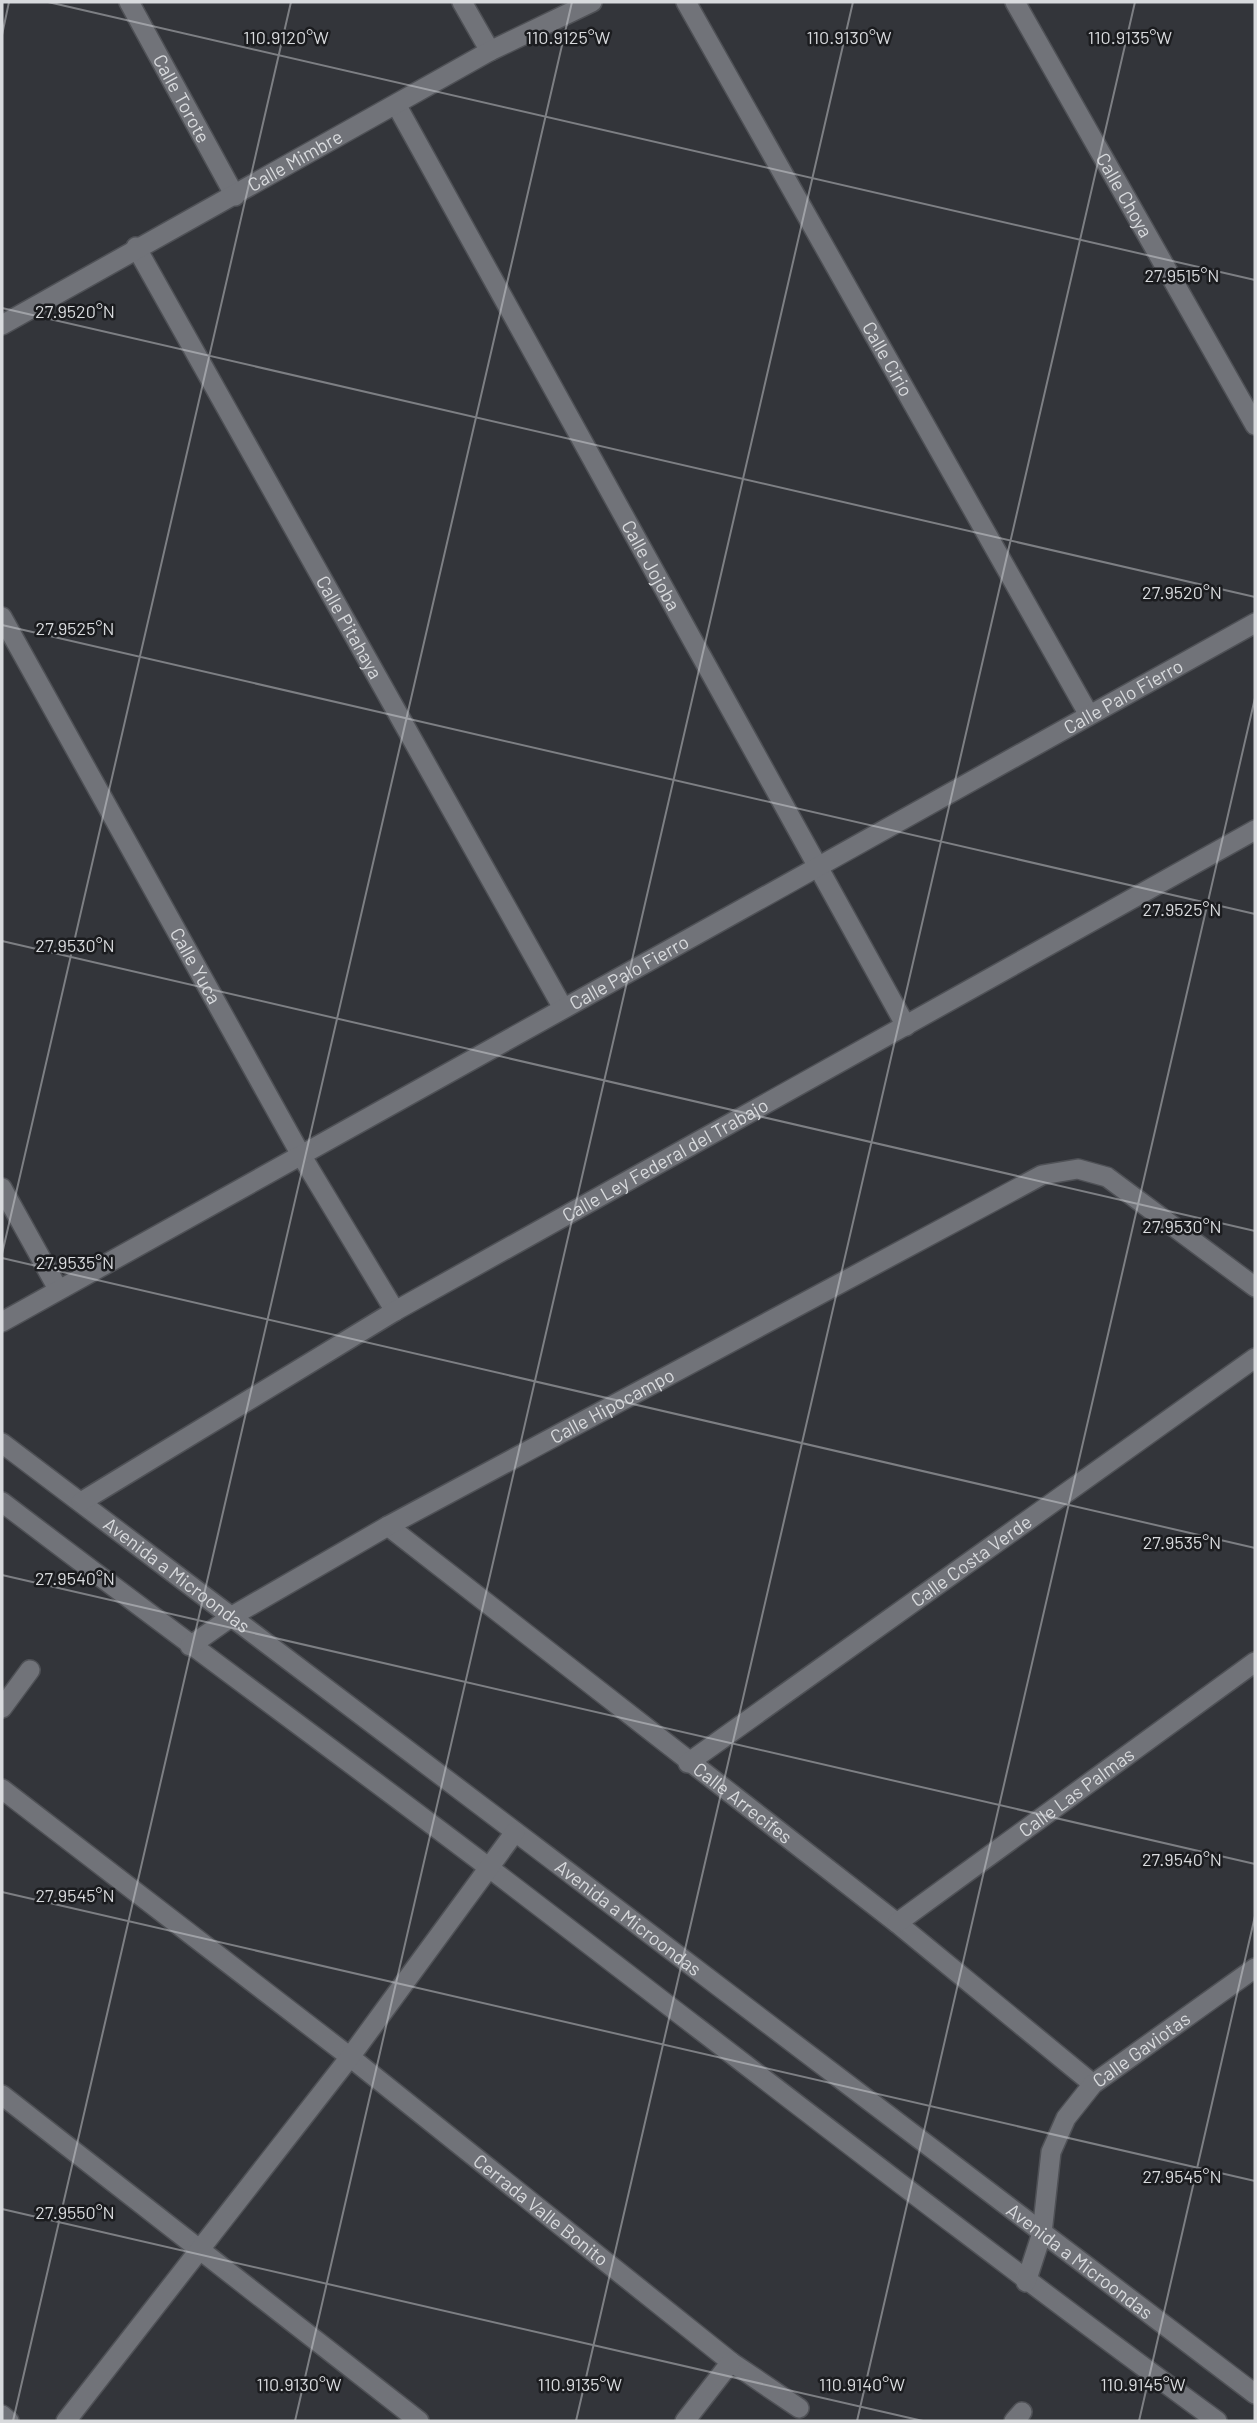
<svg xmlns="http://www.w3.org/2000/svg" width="1257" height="2423" viewBox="0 0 1257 2423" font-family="Barlow,sans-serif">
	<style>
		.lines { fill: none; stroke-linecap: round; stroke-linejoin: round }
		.minor-casing { stroke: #4f5156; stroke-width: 22 }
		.minor { stroke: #717379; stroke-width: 19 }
		.ticks { fill: none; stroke: #d8dadd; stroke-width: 2; stroke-opacity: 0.45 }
		.labels { text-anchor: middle; stroke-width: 5; stroke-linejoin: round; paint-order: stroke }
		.street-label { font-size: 19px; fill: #d8dadd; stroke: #1b1c1f }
		.ticks-label { font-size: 18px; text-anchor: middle; fill: #d8dadd; stroke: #1b1c1f; stroke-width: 5; stroke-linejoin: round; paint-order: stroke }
	</style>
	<rect width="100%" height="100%" fill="#33353a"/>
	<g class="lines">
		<defs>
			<g id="minor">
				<path id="s1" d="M129,2L235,196"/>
				<path d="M462,2L490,51"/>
				<path id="s2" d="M686,2L1089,715"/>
				<path id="s3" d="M1015,2L1255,425"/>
				<path id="s4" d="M397,106L906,1026"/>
				<path id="s5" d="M136,247L563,1008"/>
				<path id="s6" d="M2,325L490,51L592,2"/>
				<path id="s7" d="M2,617L301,1155L395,1311"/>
				<path d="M2,1188L58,1289"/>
				<path id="s8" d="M2,1322L1255,623"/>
				<path id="s9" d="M2,1443C421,1758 837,2078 1255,2394"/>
				<path d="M2,1502C164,1626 329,1746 492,1870C733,2054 972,2242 1217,2421"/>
				<path id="s10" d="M81,1502L395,1311L1255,830"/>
				<path id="s11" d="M388,1526L897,1923L1093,2084"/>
				<path id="s12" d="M190,1646L234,1615L388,1526L1042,1175L1078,1169L1107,1177L1255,1287"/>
				<path d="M2,1708L30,1670"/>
				<path id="s13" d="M688,1763L1255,1358"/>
				<path id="s14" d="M2,1789L350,2057L731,2362L799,2408"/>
				<path id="s15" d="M897,1923L1255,1662"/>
				<path d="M2,2095L419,2421"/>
				<path id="s16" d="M1026,2282L1042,2233L1051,2152L1066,2118L1093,2084L1255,1968"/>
				<path d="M2,2415L9,2421"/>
				<path d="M66,2421L350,2057L515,1832"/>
				<path d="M685,2421L731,2362"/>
				<path d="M1014,2421L1022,2412"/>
			</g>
		</defs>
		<use href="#minor" class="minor-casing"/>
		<use href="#minor" class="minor"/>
	</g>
	<path class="ticks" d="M48,2L1255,280M2,35L9,2M2,308L1255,597M2,625L1255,914M2,941L1255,1231M2,1254L291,2M2,1258L1255,1548M2,1575L1255,1864M2,1892L1255,2181M2,2209L923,2421M13,2421L572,2M295,2421L853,2M576,2421L1135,2M857,2421L1255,698M1139,2421L1255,1916"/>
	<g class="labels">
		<g class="street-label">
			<text dy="7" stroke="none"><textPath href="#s1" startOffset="110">Calle Torote</textPath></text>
			<text dy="7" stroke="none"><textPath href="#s6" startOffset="336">Calle Mimbre</textPath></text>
			<text dy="7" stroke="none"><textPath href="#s3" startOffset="222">Calle Choya</textPath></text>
			<text dy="7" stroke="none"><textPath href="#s2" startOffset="410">Calle Cirio</textPath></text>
			<text dy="7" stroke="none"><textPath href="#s4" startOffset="525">Calle Jojoba</textPath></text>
			<text dy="7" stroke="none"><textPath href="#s5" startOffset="436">Calle Pitahaya</textPath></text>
			<text dy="7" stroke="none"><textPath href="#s8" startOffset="1284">Calle Palo Fierro</textPath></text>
			<text dy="7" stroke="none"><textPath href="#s7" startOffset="399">Calle Yuca</textPath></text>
			<text dy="7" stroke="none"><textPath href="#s8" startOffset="718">Calle Palo Fierro</textPath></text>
			<text dy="7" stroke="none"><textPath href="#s10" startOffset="677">Calle Ley Federal del Trabajo</textPath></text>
			<text dy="7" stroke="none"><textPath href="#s12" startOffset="486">Calle Hipocampo</textPath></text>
			<text dy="7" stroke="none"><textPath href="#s13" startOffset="348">Calle Costa Verde</textPath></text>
			<text dy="7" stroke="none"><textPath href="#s9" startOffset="219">Avenida a Microondas</textPath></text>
			<text dy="7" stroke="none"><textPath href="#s15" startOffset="222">Calle Las Palmas</textPath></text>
			<text dy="7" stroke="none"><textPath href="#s11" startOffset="450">Calle Arrecifes</textPath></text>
			<text dy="7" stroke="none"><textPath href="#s9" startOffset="786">Avenida a Microondas</textPath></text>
			<text dy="7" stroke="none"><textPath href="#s16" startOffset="273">Calle Gaviotas</textPath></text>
			<text dy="7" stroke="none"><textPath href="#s14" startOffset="684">Cerrada Valle Bonito</textPath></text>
			<text dy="7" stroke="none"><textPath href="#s9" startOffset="1353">Avenida a Microondas</textPath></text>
		</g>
	</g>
	<g class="ticks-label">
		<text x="286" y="44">110.9120°W</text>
		<text x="568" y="44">110.9125°W</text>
		<text x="849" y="44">110.9130°W</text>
		<text x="1130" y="44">110.9135°W</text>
		<text x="1182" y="282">27.9515°N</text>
		<text x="75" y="318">27.9520°N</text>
		<text x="1182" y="599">27.9520°N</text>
		<text x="75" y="635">27.9525°N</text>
		<text x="1182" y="916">27.9525°N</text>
		<text x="75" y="952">27.9530°N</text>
		<text x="1182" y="1233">27.9530°N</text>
		<text x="75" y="1269">27.9535°N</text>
		<text x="1182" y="1549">27.9535°N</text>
		<text x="75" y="1585">27.9540°N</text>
		<text x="1182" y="1866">27.9540°N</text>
		<text x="75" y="1902">27.9545°N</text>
		<text x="1182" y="2183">27.9545°N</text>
		<text x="75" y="2219">27.9550°N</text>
		<text x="299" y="2391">110.9130°W</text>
		<text x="580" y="2391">110.9135°W</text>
		<text x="862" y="2391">110.9140°W</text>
		<text x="1143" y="2391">110.9145°W</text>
	</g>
	<rect width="1257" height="2423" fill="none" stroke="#d8dadd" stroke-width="7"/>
</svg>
